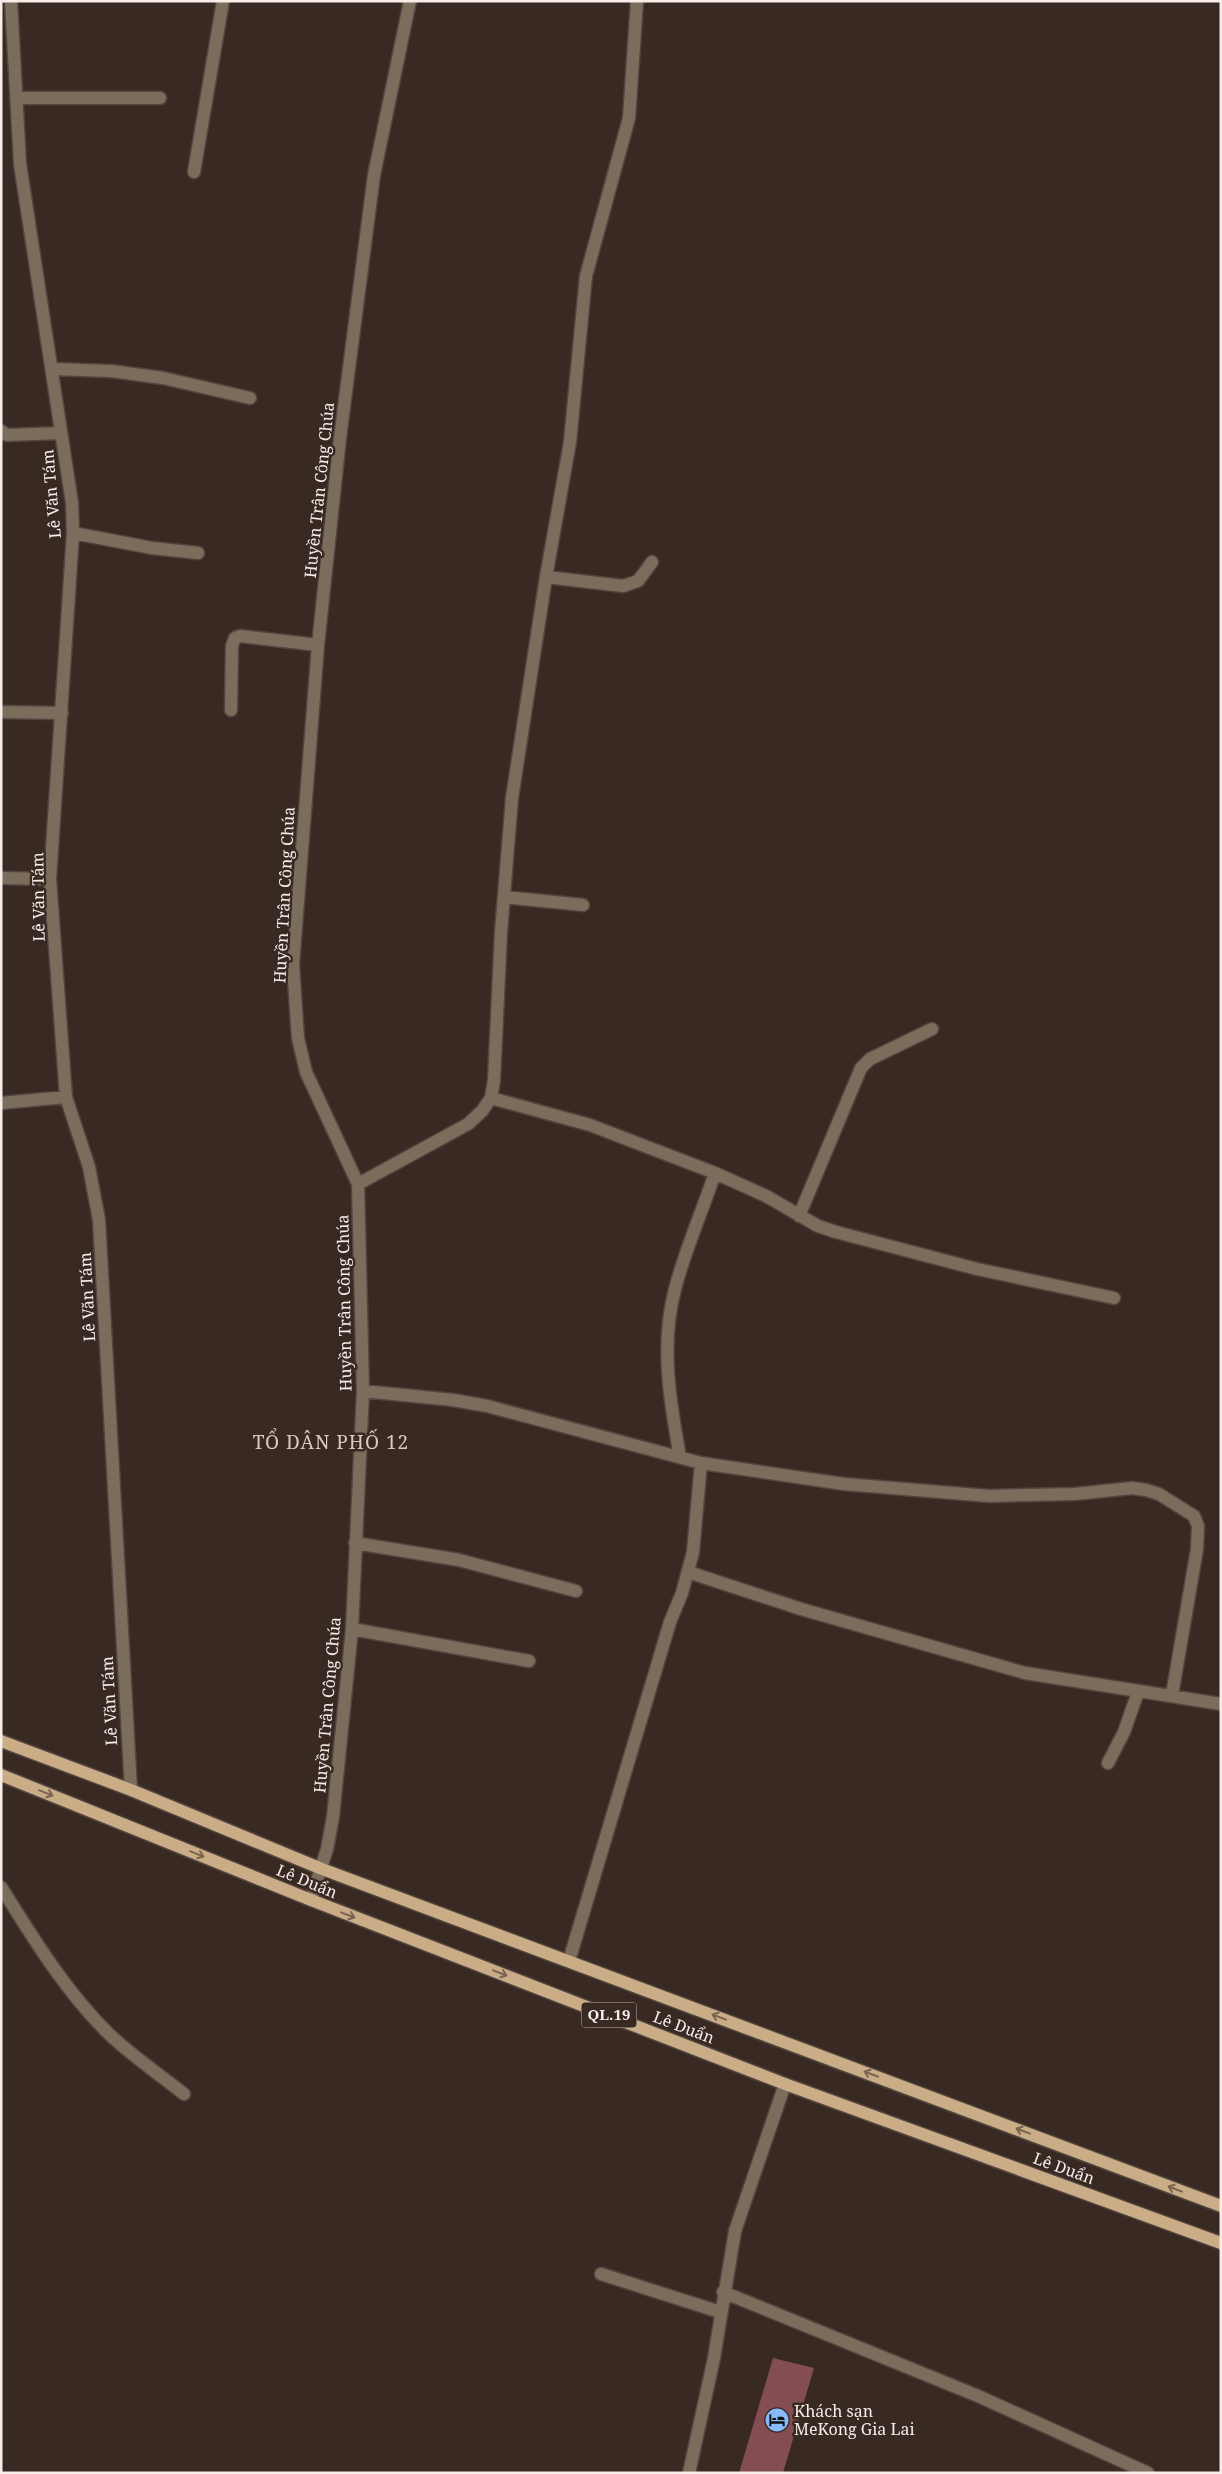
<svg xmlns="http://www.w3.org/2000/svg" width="1222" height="2474" viewBox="0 0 1222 2474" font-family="'Noto Serif',serif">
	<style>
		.building { fill: #834d52 }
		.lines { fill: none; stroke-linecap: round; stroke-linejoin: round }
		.minor-casing { stroke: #53443f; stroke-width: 15 }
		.major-casing { stroke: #53443f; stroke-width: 15 }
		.minor { stroke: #7b6d5b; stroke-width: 12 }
		.major { stroke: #caad86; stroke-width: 12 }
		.oneway { stroke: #7a6450 }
		.labels { text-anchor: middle; stroke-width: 5; stroke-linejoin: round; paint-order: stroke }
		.shield { fill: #382923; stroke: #beb2ae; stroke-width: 1 }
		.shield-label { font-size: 15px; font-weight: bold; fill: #f7ede9 }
		.street-label { font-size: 16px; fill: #f7ede9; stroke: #382923 }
		.poi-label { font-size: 16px; fill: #f7ede9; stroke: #382923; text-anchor: start }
		.quarter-label { font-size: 19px; letter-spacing: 1px; fill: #dbc8bf; stroke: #382923 }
	</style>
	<rect width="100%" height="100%" fill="#382923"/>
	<path class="building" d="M773,2358L814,2368L783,2473H739Z"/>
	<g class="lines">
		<defs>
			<path id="minor" d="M11,1L20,164L72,503L73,533L50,879L66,1097L89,1167L99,1220L131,1790
				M16,98H160
				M194,172L223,1
				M52,369L111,371L163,378L250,398
				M1,431L7,435L61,433
				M73,533L152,548L198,553
				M546,577L623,586L638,581L652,562
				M231,710L232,646L235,638L240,636L318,645
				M1,712L62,713
				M1,878L50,879
				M504,897L583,905
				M491,1098L590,1125L715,1173L766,1196L818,1226L836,1232L977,1269L1114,1298
				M1,1103L66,1097
				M358,1184L468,1124L482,1111L491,1098L494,1080L501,932L512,798L546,577L570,442L586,276L629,118L637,1
				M799,1216L861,1068L870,1059L932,1029
				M363,1391L453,1400L487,1406L701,1463L844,1484L989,1496L1075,1494L1132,1488L1146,1490L1159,1494L1194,1516L1198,1526L1197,1549L1172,1695
				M680,1457C670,1402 660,1345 675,1289C685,1250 702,1212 715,1173
				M355,1543L459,1560L576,1591
				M688,1572L801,1609L1025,1673L1221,1704
				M352,1629L529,1661
				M1108,1763L1124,1732L1138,1692
				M1,1887C33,1938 66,1992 109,2034C132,2056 159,2074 184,2094
				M311,1900L327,1849L333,1817L352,1629L363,1391L358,1184L306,1072L298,1038L293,965L318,645L340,438L374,175L410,1
				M569,1961L670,1622L682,1593L693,1552L701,1463
				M601,2274L720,2312
				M723,2292L978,2396L1148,2473
				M689,2473L714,2358L735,2231L785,2084"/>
			<path id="major" d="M1,1741L131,1790L322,1869L1221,2206
				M1,1775L311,1900L785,2084L1221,2243"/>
		</defs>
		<use href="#minor" class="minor-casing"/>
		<use href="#major" class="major-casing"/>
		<use href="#minor" class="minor"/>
		<use href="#major" class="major"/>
	</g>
	<defs><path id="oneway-shaft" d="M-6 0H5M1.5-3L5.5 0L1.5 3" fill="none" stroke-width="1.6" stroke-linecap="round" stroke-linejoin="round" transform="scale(1.25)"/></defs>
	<g class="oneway">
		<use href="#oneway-shaft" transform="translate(46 1793) rotate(22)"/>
		<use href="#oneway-shaft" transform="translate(197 1854) rotate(22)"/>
		<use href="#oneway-shaft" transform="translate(348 1915) rotate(21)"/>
		<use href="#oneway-shaft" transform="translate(500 1973) rotate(21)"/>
		<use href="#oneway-shaft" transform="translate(719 2017) rotate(-159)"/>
		<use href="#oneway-shaft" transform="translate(871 2074) rotate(-159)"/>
		<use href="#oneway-shaft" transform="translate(1023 2131) rotate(-159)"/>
		<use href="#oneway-shaft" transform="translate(1175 2189) rotate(-159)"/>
	</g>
	<defs>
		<symbol id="hotel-disc" viewBox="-11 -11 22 22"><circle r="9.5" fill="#86bbfb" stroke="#382923"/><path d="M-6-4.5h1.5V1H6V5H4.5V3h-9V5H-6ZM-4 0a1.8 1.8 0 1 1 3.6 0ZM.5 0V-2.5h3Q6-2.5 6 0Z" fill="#111"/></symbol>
	</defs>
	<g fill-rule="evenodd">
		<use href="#hotel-disc" x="763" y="2406" width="28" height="28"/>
	</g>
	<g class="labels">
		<rect class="shield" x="581.5" y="2002.5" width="55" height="25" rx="4"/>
		<g class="shield-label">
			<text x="609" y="2020">QL.19</text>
		</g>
		<g class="street-label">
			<text transform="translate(319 490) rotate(-84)" y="6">Huyền Trân Công Chúa</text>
			<text transform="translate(51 494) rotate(-95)" y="6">Lê Văn Tám</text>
			<text transform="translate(284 895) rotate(-87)" y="6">Huyền Trân Công Chúa</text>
			<text transform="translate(38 897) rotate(-91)" y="6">Lê Văn Tám</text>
			<text transform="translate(87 1297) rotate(-93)" y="6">Lê Văn Tám</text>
			<text transform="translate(344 1303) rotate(-91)" y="6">Huyền Trân Công Chúa</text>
			<text transform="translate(109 1701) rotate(-93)" y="6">Lê Văn Tám</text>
			<text transform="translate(327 1705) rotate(-85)" y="6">Huyền Trân Công Chúa</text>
			<text transform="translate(307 1881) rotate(22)" y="6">Lê Duẩn</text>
			<text transform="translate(684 2027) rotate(21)" y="6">Lê Duẩn</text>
			<text transform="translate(1064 2168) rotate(20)" y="6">Lê Duẩn</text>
		</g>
		<g class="poi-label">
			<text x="794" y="2417">Khách sạn<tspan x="794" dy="18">MeKong Gia Lai</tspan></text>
		</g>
		<g class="quarter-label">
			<text x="331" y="1449">TỔ DÂN PHỐ 12</text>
		</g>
	</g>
	<rect width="1222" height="2474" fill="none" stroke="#f7ede9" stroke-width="5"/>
</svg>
